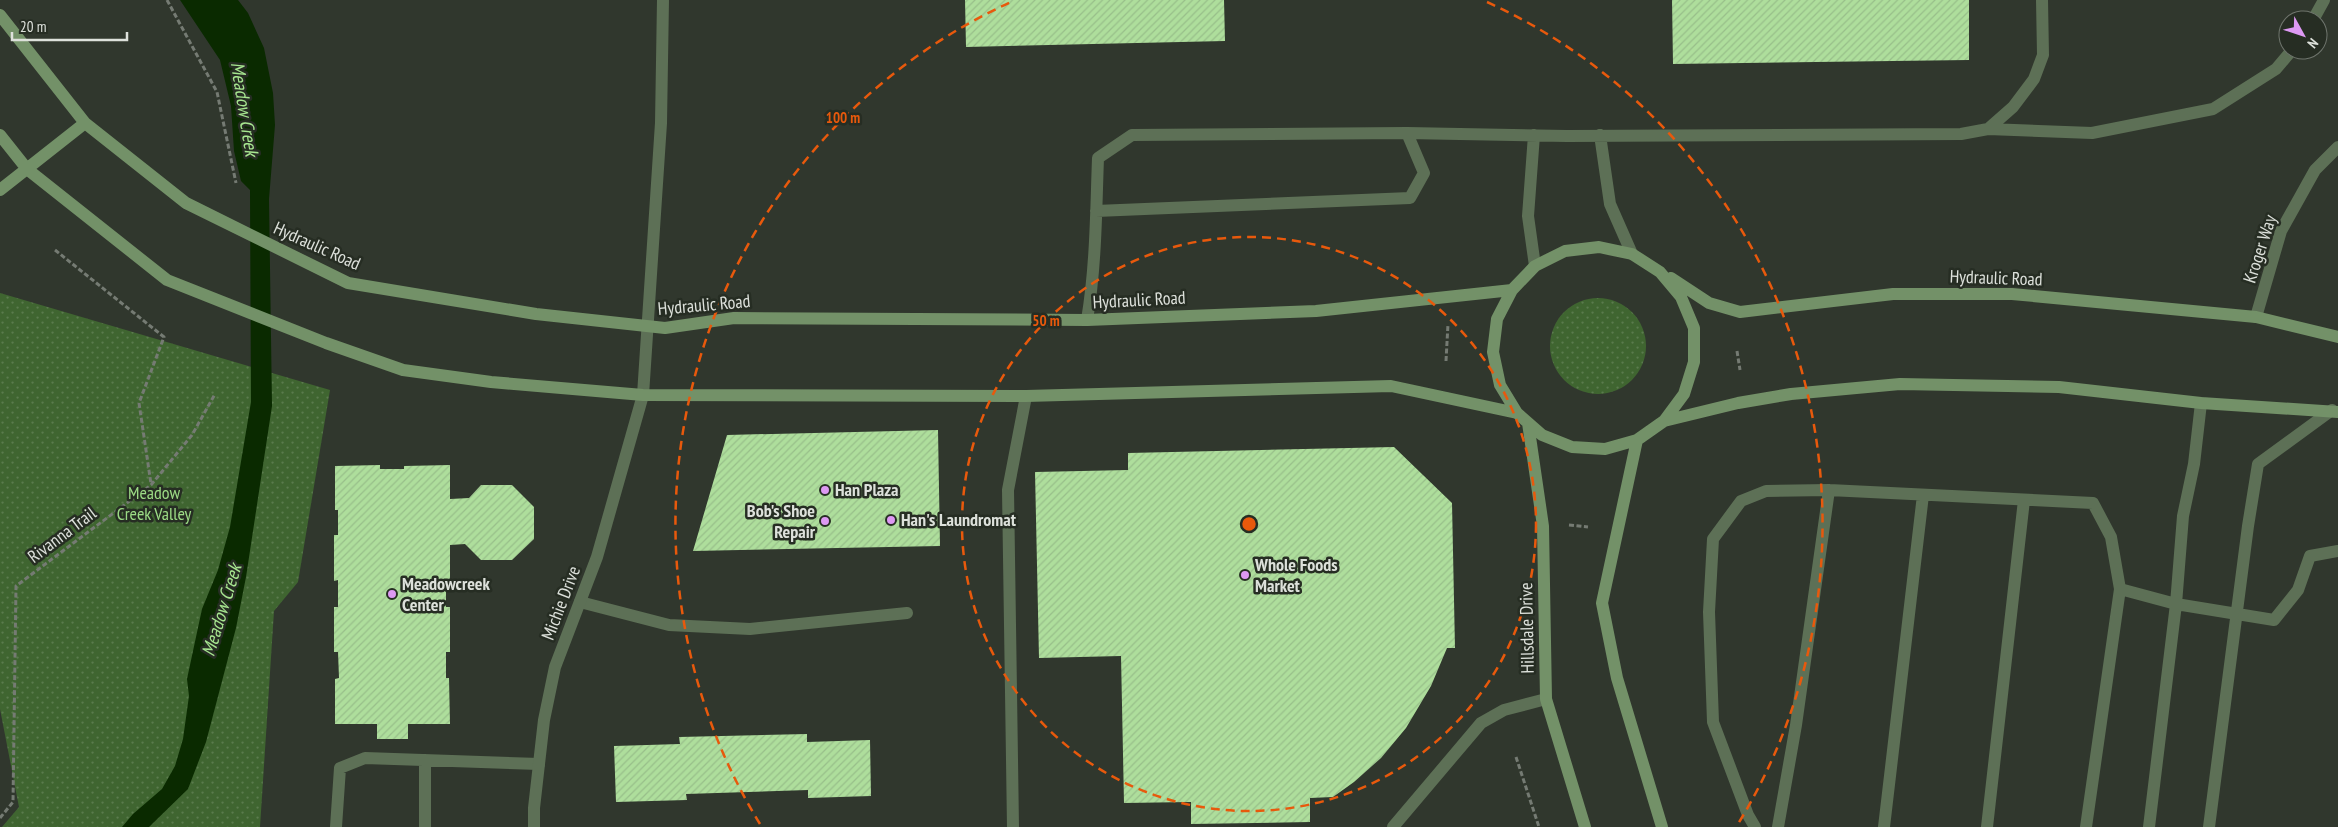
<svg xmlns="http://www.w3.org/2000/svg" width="2338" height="827" viewBox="0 0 2338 827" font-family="'PT Sans Narrow',sans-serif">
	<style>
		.park { fill: url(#park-dots) }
		.water { fill: #0a2a00 }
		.building { fill: url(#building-hatch) }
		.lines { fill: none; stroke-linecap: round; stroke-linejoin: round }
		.path { stroke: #757b73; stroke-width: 3; stroke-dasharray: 5 2.5; stroke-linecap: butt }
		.lane { stroke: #5d7056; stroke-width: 12 }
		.street { stroke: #5d7056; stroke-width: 12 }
		.secondary { stroke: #739168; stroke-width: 12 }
		.ring { fill: none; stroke: #e8590c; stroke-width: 2.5; stroke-dasharray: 9 6 }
		.poi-dot { fill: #dd99f3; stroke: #262d23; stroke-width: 2 }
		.labels { text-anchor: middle; stroke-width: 5; stroke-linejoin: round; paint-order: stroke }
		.street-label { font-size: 18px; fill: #dde1db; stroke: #262d23 }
		.poi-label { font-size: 18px; font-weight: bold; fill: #dde1db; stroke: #262d23; text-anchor: start }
		.park-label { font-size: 18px; fill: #9cdb85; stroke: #262d23 }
		.water-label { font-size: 19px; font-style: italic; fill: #a7e690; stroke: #262d23 }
		.centre { fill: #e8590c; stroke: #262d23; stroke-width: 2.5 }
		.ring-label { font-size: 15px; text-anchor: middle; font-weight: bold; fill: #e8590c; stroke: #262d23; stroke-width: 5; stroke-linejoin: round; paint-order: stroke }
	</style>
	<defs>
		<pattern id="park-dots" width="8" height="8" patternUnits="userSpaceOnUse" patternTransform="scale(1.25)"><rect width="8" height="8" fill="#3f6530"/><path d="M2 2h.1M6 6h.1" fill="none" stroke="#5a7b4d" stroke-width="1.8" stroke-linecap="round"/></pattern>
		<pattern id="building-hatch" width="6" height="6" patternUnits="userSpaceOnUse" patternTransform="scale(1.25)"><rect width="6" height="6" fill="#aede9c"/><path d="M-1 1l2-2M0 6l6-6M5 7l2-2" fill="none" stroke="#98bf8a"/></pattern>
	</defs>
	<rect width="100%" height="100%" fill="#30372d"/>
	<path class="park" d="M0,293L330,390L298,582L274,611L260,827H2L19,807L0,709Z
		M1550 346a48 48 0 1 1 96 0a48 48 0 1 1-96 0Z"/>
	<path class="water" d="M180,0H238L248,13L264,48L273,93L275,125L269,199L272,406L246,577L236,628L206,742L188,789L149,827H122L133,814L162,789L175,766L183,739L189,696L187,679L202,609L218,570L230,527L251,402L250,190L241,181L234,151L231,106L220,60Z"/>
	<path class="building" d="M965,0H1224L1225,41L966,47Z
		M1672,0H1969V60L1673,64Z
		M938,430L940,546L693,551L727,435Z
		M1394,447L1452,503L1455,648H1447L1431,686L1406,728L1381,758L1354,782L1333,797L1310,798V822L1191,824V802L1124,803L1121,656L1039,658L1035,472L1128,470V453Z
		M380,465V469H404V466L450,465V499L469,498L481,485H512L534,507V539L512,560H481L465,544L450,545V580H446V607H450V652H446V678H449L450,724H408V739H377V724H335V679L339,678L338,652H334V607H338V580L334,581V535H338V510H335V466Z
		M807,734V742L870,740L871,796L808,798V790L686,794L687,800L616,802L614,746L680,744L679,737Z"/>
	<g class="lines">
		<path class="path" d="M167,0L217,92L236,183
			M55,250L164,337L139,403L151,484
			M1737,351L1740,370
			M1446,361L1448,324
			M1569,525L1588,527
			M1516,757L1539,827
			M0,818L13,802L16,586L151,485L192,435L215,394"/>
		<path class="lane" d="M2313,20L2324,0
			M1988,129L2092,133L2213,109L2276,69L2292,50
			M1407,133L1567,136L1961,134L1988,129L2013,107L2034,79L2043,55L2042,0
			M1534,135L1528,216L1535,266
			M1600,135L1610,204L1632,254
			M1087,320C1096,266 1096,212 1098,158L1132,135L1407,133L1424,173L1410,198L1096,211
			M643,395L661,123L663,0
			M580,602L669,625L750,629L907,613
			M336,827L340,768L365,758L539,764
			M425,827V760
			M1013,827L1008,490L1026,396
			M1393,827L1481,723L1504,710L1546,699
			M1755,827L1748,815L1713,722L1709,612L1713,539L1741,501L1766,491L1829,490L2093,503L2111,537L2120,589L2176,604L2274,620L2298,590L2310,556L2338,551
			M1778,827L1796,725L1829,490
			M1884,827L1923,495
			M1987,827L2024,500
			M2086,827L2120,589
			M2149,827L2176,604L2183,516L2194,464L2201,403
			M2209,827L2248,526L2258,464L2332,410"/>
		<path class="street" d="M2256,317L2281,231L2315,170L2338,147
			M534,827V808L544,720L555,667L597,557L643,395"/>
		<path class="secondary" d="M0,15L85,123L186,203L348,283L536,314L665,328L734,318L1087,320L1316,311L1512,290
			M0,135L27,169L167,280L326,343L403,370L491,382L643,395L1026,396L1391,386L1517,413
			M0,190L85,123
			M1671,278L1709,303L1740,312L1893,294H2012L2256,317L2338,337
			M1664,421L1684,394L1694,362V328L1681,297L1660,272L1632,254L1599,247L1565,251L1535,266L1512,290L1497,319L1493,352L1500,385L1517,413L1542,435L1572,447L1605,449L1637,440L1664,421L1738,403L1791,394L1900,384L2059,387L2201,403L2338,412
			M1528,423L1543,526L1546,699L1585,827
			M1637,440L1602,603L1617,678L1662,827"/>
	</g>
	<g class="ring">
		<circle cx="1249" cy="524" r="287"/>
		<path d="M760 824A574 574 0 0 1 1011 2M1487 2A574 574 0 0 1 1738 824"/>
	</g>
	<g class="poi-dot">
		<circle cx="825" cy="490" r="5"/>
		<circle cx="891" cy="520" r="5"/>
		<circle cx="825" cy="521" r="5"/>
		<circle cx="1245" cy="575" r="5"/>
		<circle cx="392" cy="594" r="5"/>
	</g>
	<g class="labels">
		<g class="street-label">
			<text transform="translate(317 246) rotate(24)" y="6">Hydraulic Road</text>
			<text transform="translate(2260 249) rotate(-72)" y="6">Kroger Way</text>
			<text transform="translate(1996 278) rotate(2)" y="6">Hydraulic Road</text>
			<text transform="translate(1139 300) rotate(-3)" y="6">Hydraulic Road</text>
			<text transform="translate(704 305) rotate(-5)" y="6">Hydraulic Road</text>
			<text transform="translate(62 535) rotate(-37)" y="6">Rivanna Trail</text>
			<text transform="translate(561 603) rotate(-69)" y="6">Michie Drive</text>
			<text transform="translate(1527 628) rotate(-91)" y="6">Hillsdale Drive</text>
		</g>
		<g class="poi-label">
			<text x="835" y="496">Han Plaza</text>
			<text x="815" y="517" text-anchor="end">Bob's Shoe<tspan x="815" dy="21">Repair</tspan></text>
			<text x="901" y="526">Han's Laundromat</text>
			<text x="1255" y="571">Whole Foods<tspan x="1255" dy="21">Market</tspan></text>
			<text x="402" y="590">Meadowcreek<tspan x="402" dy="21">Center</tspan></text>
		</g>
		<g class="park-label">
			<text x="154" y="499">Meadow<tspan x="154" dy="21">Creek Valley</tspan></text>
		</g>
		<g class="water-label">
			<text transform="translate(245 109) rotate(81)" y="7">Meadow Creek</text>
			<text transform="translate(221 610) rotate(-73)" y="7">Meadow Creek</text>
		</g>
	</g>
	<circle cx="1249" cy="524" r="8" class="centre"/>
	<g class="ring-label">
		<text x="843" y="123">100 m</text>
		<text x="1046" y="326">50 m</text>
	</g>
	<g transform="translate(2303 35) rotate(130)"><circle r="24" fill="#262d23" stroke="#6f756d"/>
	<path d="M0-4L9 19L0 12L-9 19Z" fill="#dd99f3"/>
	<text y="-8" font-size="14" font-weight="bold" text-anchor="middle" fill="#dde1db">N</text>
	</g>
	<path d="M12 32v8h115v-8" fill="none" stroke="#dde1db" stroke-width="2.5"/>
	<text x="20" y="32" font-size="15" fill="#dde1db" stroke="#262d23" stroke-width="4" paint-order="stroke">20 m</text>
</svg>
